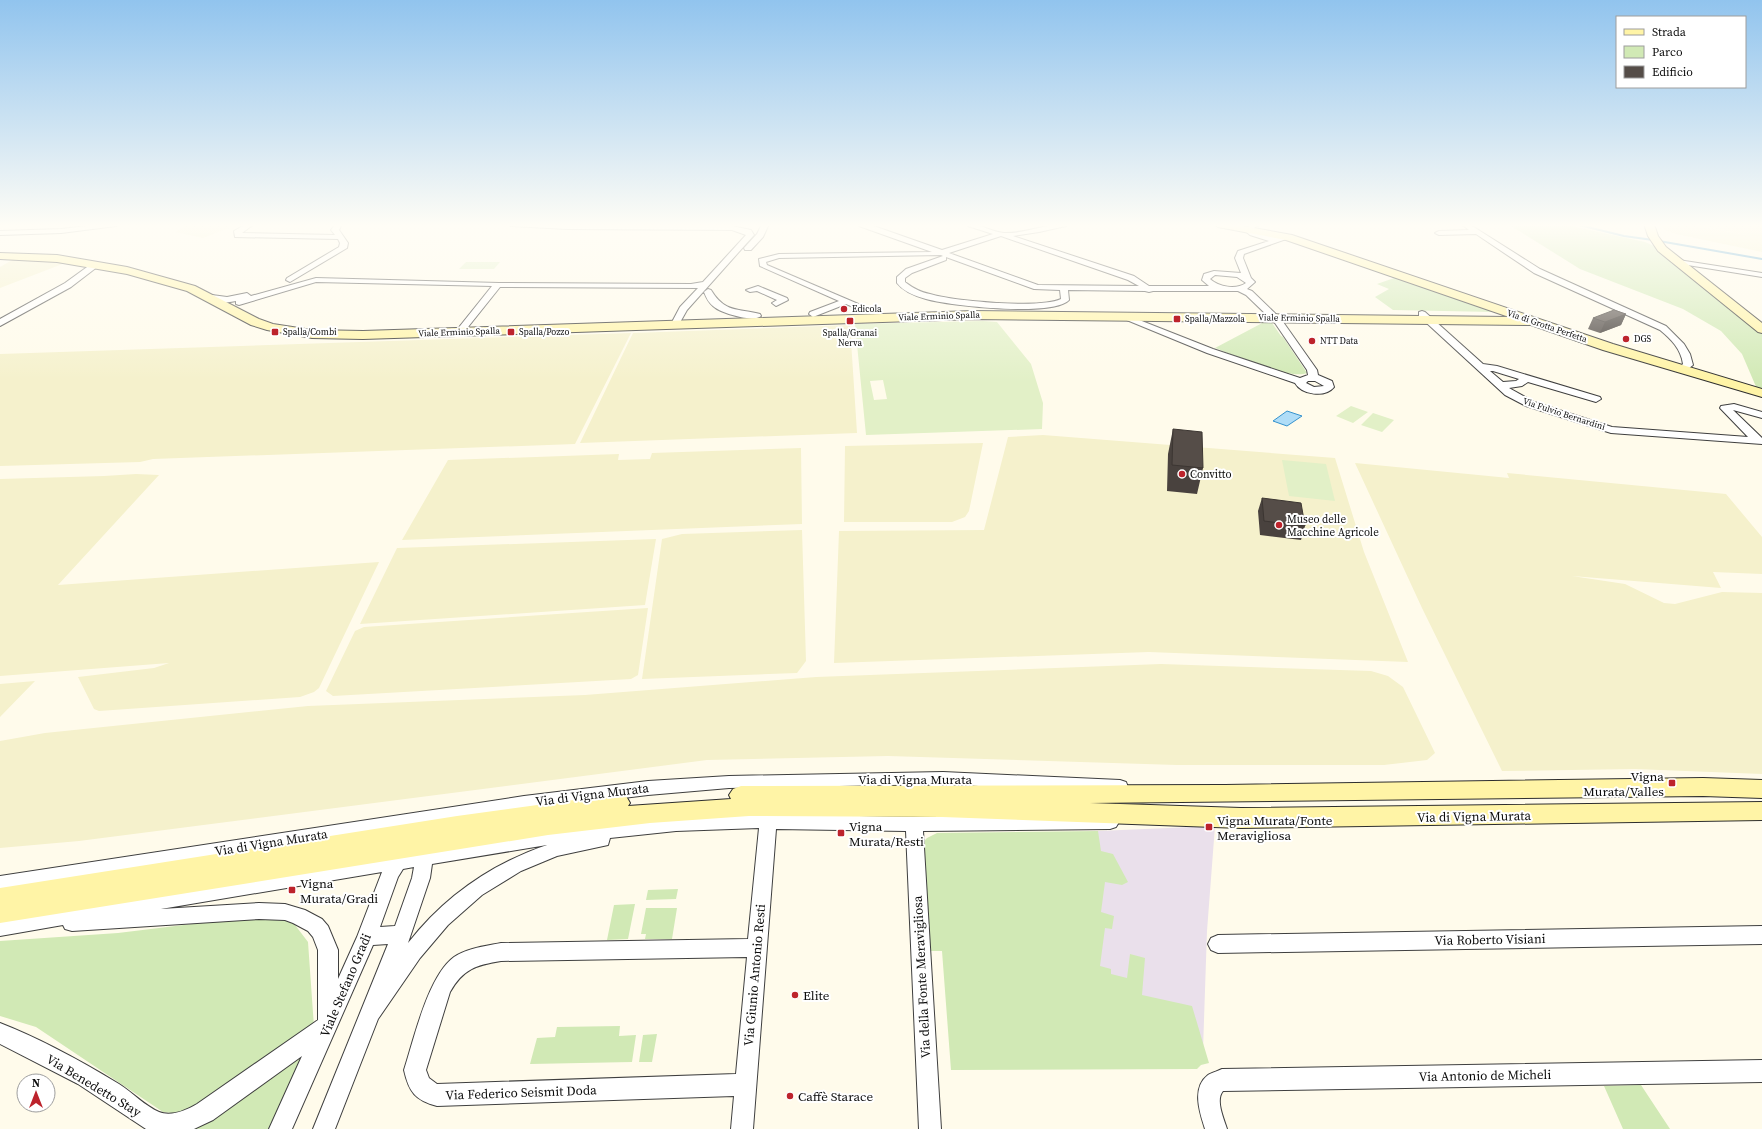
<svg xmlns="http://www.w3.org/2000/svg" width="1762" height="1129" viewBox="0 0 1762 1129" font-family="'Source Serif 4',serif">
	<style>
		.industrial { fill: #eae0eb }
		.farmland { fill: #f5f1cc }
		.green { fill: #d1e9b5 }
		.pitch { fill: #e2f0c7; fill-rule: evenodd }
		.water { fill: #b0ddf7; stroke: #3693ce }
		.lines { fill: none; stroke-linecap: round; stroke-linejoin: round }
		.stream { stroke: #3693ce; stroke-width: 2 }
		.street-casing { stroke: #3f3f3f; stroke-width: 2 }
		.secondary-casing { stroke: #2e2e2e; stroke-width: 2 }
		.street { fill: #fff; fill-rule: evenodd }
		.secondary { fill: #fff4a6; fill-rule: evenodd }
		.wall { fill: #49423e }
		.shaded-wall { fill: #3c3632 }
		.building { fill: #554d48; stroke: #3c3632 }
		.poi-dot { fill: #bd232c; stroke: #fff; stroke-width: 1.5 }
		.labels { text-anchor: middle; stroke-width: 4; stroke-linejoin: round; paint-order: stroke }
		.far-poi-label { font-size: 9px; fill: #0c0c0c; stroke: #fff; text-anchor: start }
		.far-street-label { font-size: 9px; fill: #0c0c0c; stroke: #fff }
		.poi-label { font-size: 11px; fill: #0c0c0c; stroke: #fff; text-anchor: start }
		.near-poi-label { font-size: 13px; fill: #0c0c0c; stroke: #fff; text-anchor: start }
		.near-street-label { font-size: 13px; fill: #0c0c0c; stroke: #fff }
	</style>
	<rect width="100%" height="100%" fill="#fffbeb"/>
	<path class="industrial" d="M1215,826L1207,931L1203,1050L1073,1049L1098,831Z"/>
	<path class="farmland" d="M189,224H233L229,228L203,238L175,232Z
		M1664,224H1689L1762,238V252L1676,234L1665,230L1662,227Z
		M1694,224H1762V238L1703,226Z
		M14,259L46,261L65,263L0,288V267Z
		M850,325L857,433L580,443L633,333Z
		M631,333L575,444L153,459L140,462L0,466V354Z
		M1043,435L1335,458L1364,552L1408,662L1149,652L834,663L839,531L984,530L1008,437Z
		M983,443L969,511L965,517L952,522H844L845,446Z
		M801,448L802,524L402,540L448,460L619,454L618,460L650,459L652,453Z
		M1355,463L1509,478L1507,473L1726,494L1762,537V574L1713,572L1721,588L1572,576L1625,584L1664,603L1675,604L1722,592L1762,593V774L1635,769L1502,771L1422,608Z
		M136,474L159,475L58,585L379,562L319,688L314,692L300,697L99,711L94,709L78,677L154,668L169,663L0,676V479L104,476Z
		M802,530L806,661L797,673L642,679L662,539L682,534Z
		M656,539L645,605L360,624L397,548Z
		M648,608L638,675L631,679L333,696L326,691L355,631L364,627Z
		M1161,664L1371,671L1388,676L1403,687L1435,753L1427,760L1384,765H1177L888,756L707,760L79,841L0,848V741L45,733L308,706L585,695L816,677Z
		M35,681L0,717V684Z"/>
	<path class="green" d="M1508,224H1562L1645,242L1659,248L1762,333V390L1757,389L1742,354L1721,331L1683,309L1580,269Z
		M1397,277L1493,311L1494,312L1393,310L1375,297L1389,289L1377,284Z
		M1266,321L1272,323L1281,336L1283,337L1307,373C1290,380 1234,355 1215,348Z
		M1098,831L1101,851L1113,854L1128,882L1122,885L1105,882L1101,912L1114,916L1112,929L1105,928L1100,966L1111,969V974L1127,978L1130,954L1145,958L1142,995L1192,1006L1209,1063L1201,1065L1197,1069L951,1070L942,951H928L924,841L927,838L937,833Z
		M678,889L676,899L646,900L648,890Z
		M635,904L628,939L607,940L614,905Z
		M646,908H677L672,939H645L646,934H641Z
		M241,918L292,921L308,942L314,1027L183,1114L163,1112L36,1027L0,1016V941L118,933Z
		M620,1026L619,1036L636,1035L632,1062L530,1064L537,1038L555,1037L557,1027Z
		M657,1034L652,1062H639L643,1035Z
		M313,1047L269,1129H191Z
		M1641,1085L1670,1129H1623L1604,1086Z"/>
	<path class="pitch" d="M466,262H500L494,269H459Z
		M983,321L997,322L1031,364L1043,403L1042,429L866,435L855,324ZM883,380L887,399L874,400L870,381Z
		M1351,406L1368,412L1353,423L1336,416Z
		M1373,413L1394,420L1382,432L1361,425Z
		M1282,460L1326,464L1335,501L1289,496Z"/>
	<path class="water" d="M1287,411L1302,416L1287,426L1273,421Z"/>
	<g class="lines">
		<path class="stream" d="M1575,224L1624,236L1653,240
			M1659,241L1762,259"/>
		<defs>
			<path id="street" d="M103,224H120L116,226L61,233L0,235V231L61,229Z
				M246,224H254L242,233L335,235L331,230L336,224H342L339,230L348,243L347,248L290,282L286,280L287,278L339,247L340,243L338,239L235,237L234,231Z
				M507,224L732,226L751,230L754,235L687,310L678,326L675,327L671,324L680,307L698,288L500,287L468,327V333H462L459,328L460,326L492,286L316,282L239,305L236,304V301C227,303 215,304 208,298L212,295L227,297L247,293L251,296L316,278L499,283L691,284L703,282L746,235L732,230L568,229L511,226Z
				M762,224H769L763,237L751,250H745L744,248L757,234Z
				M859,224H868L942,250L993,234L968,226V224C981,224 992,232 1004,233C1023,234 1046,224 1066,224V226L1039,232L1013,236L1134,276L1149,286H1209L1202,280L1204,274L1214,271L1241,273L1235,258L1238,251L1269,241L1250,235L1243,229L1253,224H1261L1252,229L1277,238L1288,235L1292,237L1244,254L1243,258L1251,278L1255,282L1247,289L1252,291L1281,319L1317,370L1318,375L1332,381L1334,387C1325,398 1302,395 1295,383L1207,353L1117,316L1121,313L1124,314L1213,349L1300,378L1308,375L1307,370L1275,323L1246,295L1238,291H1153L1149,292L1145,291L1068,290L1069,300C1053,317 950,306 926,299C915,296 904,292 897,283V277L906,269L943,256L941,255L779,258L766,262L767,265L877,312L876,314H870L846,304L813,317L809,314L810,312L839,301L760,266L759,259L779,254L932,252L859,226ZM1001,236L1128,280L1139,286L1038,285L949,253ZM946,257L1034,289L1060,290L1061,299C1040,309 953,301 930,294C920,292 913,288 905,282V278L912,273L946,260ZM1215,275L1237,277L1246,283C1236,290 1219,287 1210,279ZM1308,381H1315L1324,386L1314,387L1306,383Z
				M1461,224H1469L1540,269L1666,326L1684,344L1690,354L1693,365L1684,372H1678L1676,370L1683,364C1681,349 1671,339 1660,330L1534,273L1476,234L1439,235L1435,233L1439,231L1469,230Z
				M1672,259L1762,273V277L1675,263L1671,261Z
				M94,262L101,264L71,287L0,326V319L65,283Z
				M758,286L787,298L788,300L776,306L772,303L777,300L757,291L750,292L746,290Z
				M708,289L711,290C725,313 737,308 760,314L761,316C754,323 720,313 713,306C708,302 706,297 704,292Z
				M1422,311L1425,312L1483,364L1497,366L1600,397L1601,399L1596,402L1528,382L1522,386L1509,388L1534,402L1612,427L1748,437L1720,408L1721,406L1734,404L1762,412V418L1733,410L1762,438V444L1611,433L1526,406L1505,395L1419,316V312ZM1490,371H1493L1519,379L1516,381L1503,382Z
				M943,772L1120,780L1126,782L1128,787L1126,792L1120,794L943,784L729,788L648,795L524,810L0,892V876L524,796L648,781L729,776Z
				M744,814L914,817L1110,815L1116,817L1119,822L1116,827L1110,829L923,831L941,1129H919L906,831L776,829L753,1129H731L734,1096L437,1106C415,1100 409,1092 404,1070C414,1039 428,976 454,957C467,948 486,946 501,943L748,939L759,828L676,831L610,838L608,845L557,856L521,871L482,895L448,925L420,958L378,1019L335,1129H313L388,944L373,945L292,1129H269L302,1056L213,1120L194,1129H146L78,1084L0,1044V1023C41,1039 81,1061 119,1084C133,1093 145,1106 159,1112C171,1117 187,1110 197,1104L318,1020V950L313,937L308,931L293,923L285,920L259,919L72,931L65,929L63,925L0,936V918L392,856L400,851L406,853L553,830L676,817ZM547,845C491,864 445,896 408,943L430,878L432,864ZM414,867L412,878L395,926L380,927L398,877L403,869ZM382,872L357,937L338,979V950L328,926L322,919L305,910L285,904L259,903L161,909ZM747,957L736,1074L437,1084L429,1078L426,1070L450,992C463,969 476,965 501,961Z
				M1762,926V944L1218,953L1211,950L1208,944L1211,938L1218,935Z
				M1762,1060V1082L1223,1091C1215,1100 1224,1119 1227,1129H1205C1200,1113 1191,1088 1208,1075C1211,1073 1218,1071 1222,1069Z"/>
			<path id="secondary" d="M1213,224H1232L1292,235L1613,344L1762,389V397L1603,350L1531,325L973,319L363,339L312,338L267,330L251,325L187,291L127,274L57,262L0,259V253L57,255L127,267L195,286L259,319L273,324L312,330L363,331L973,311L1509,317L1286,240L1218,227Z
				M1644,224H1654L1658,236L1666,247L1762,323V333L1758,332L1658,251L1648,236Z
				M1703,778L1762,780V798L1703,796L1090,803L1241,808L1762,802V820L1241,828L942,817L749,816L650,823L548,835L0,923V888L457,816L618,794L626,796L630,803L628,806L731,799L729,795L733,789L741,786L1225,785Z"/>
		</defs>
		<use href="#street" class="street-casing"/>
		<use href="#secondary" class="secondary-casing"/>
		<use href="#street" class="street"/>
		<use href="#secondary" class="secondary"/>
	</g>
	<path class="wall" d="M1626,314L1621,325L1600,333L1588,329L1593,318Z
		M1173,429L1203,468L1197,494L1167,491L1168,454Z
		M1262,498L1305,526L1301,540L1260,535L1258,511Z"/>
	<path class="shaded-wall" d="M1626,314L1621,325L1600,333L1605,322Z"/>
	<path class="building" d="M1614,310L1626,314L1605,322L1593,318Z
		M1173,429L1202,432L1203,468L1172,465Z
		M1262,498L1301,503L1305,526L1264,521Z"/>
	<linearGradient id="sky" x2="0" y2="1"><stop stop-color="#91c4ee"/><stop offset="0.59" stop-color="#fffdf6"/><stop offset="1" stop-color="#fffdf6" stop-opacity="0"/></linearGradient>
	<rect width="1762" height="382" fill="url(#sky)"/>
	<g class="poi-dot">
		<circle cx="844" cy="309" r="4"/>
		<rect x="1173" y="315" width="8" height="8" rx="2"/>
		<rect x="846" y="317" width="8" height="8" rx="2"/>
		<rect x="271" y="328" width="8" height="8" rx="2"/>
		<rect x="507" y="328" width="8" height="8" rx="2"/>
		<circle cx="1626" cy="339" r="4"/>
		<circle cx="1312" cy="341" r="4"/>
		<circle cx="1182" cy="474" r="4"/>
		<circle cx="1279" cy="525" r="4"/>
		<rect x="1668" y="779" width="8" height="8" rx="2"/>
		<rect x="1205" y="823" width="8" height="8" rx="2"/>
		<rect x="837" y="829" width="8" height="8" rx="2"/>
		<rect x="288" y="886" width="8" height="8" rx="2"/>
		<circle cx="795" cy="995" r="4"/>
		<circle cx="790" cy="1096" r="4"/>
	</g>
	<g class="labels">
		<g class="far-poi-label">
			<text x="852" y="312">Edicola</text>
			<text x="1185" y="322">Spalla/Mazzola</text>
			<text x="283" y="335">Spalla/Combi</text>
			<text x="519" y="335">Spalla/Pozzo</text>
			<text x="850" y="336" text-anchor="middle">Spalla/Granai<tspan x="850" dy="10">Nerva</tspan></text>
			<text x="1634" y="342">DGS</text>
			<text x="1320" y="344">NTT Data</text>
		</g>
		<g class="far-street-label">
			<text transform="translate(939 316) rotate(-2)" y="3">Viale Erminio Spalla</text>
			<text transform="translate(1299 318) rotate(1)" y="3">Viale Erminio Spalla</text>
			<text transform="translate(1547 326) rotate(19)" y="3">Via di Grotta Perfetta</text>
			<text transform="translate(459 332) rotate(-2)" y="3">Viale Erminio Spalla</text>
			<text transform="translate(1564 414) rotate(18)" y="3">Via Fulvio Bernardini</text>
		</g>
		<g class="poi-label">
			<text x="1190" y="478">Convitto</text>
			<text x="1287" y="523">Museo delle<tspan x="1287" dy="13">Macchine Agricole</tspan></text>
		</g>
		<g class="near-poi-label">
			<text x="1664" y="781" text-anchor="end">Vigna<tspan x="1664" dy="15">Murata/Valles</tspan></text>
			<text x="1217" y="825">Vigna Murata/Fonte<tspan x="1217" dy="15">Meravigliosa</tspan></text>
			<text x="849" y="831">Vigna<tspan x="849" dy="15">Murata/Resti</tspan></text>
			<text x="300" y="888">Vigna<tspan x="300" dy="15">Murata/Gradi</tspan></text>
			<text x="803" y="1000">Elite</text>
			<text x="798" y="1101">Caffè Starace</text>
		</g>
		<g class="near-street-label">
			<text x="915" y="784">Via di Vigna Murata</text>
			<text transform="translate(592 794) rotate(-7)" y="5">Via di Vigna Murata</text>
			<text transform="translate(1474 816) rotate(-1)" y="5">Via di Vigna Murata</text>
			<text transform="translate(271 842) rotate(-9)" y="5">Via di Vigna Murata</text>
			<text transform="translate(1490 939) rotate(-1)" y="5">Via Roberto Visiani</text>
			<text transform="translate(754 975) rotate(-85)" y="5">Via Giunio Antonio Resti</text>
			<text transform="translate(921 977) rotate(-93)" y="5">Via della Fonte Meravigliosa</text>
			<text transform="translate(345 985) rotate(-67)" y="5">Viale Stefano Gradi</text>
			<text transform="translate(1485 1075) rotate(-1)" y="5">Via Antonio de Micheli</text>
			<text transform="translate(94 1085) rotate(31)" y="5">Via Benedetto Stay</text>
			<text transform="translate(521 1092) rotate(-2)" y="5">Via Federico Seismit Doda</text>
		</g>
	</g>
	<rect x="1616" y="16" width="130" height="72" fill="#ffffff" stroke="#9e9e9e"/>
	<rect x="1624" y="29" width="20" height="6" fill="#fff4a6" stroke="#9e9e9e"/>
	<text x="1652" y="36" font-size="12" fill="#0c0c0c">Strada</text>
	<rect x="1624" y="46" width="20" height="12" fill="#d1e9b5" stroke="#9e9e9e"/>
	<text x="1652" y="56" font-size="12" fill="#0c0c0c">Parco</text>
	<rect x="1624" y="66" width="20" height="12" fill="#554d48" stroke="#9e9e9e"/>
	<text x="1652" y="76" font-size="12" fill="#0c0c0c">Edificio</text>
	<g transform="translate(36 1093)"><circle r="19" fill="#ffffff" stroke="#9e9e9e"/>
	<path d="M0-3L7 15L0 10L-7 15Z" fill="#bd232c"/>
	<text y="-6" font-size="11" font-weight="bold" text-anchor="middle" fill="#0c0c0c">N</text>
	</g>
</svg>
